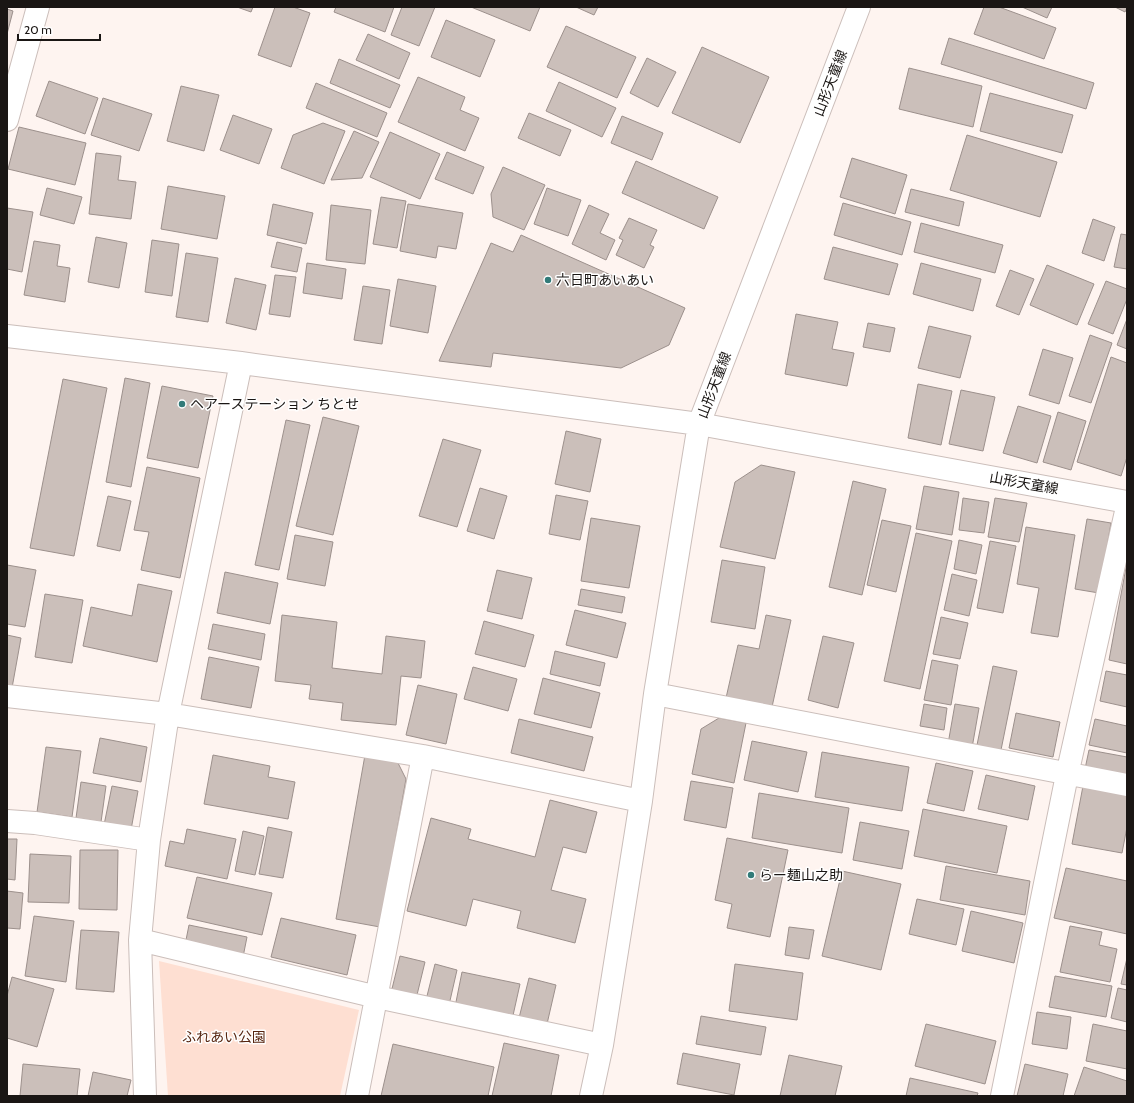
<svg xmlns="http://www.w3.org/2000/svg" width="1134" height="1103" viewBox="0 0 1134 1103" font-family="Cabin,'Noto Sans JP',sans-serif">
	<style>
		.green { fill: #fedfd2 }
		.building { fill: #cbbfba; stroke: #9c908c }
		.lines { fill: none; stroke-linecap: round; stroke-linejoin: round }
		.minor-casing { stroke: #cbbeba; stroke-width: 24 }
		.major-casing { stroke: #cbbeba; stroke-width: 24 }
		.minor { stroke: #fff; stroke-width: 22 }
		.major { stroke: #fff; stroke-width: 22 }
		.poi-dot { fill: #327b79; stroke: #fff; stroke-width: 1.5 }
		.labels { text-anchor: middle; stroke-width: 3; stroke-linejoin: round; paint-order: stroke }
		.street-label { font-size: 14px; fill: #1a1614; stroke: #fff }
		.poi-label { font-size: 14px; fill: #1a1614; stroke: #fff; text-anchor: start }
		.park-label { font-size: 14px; fill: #572611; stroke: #fff }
	</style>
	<rect width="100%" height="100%" fill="#fef4f0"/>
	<path class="green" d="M159,961L359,1010L340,1096H168Z"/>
	<path class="building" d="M237,7H253L251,12Z
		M275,7H293L310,13L291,67L258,55Z
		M336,7H394L385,32L334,12Z
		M402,7H435L419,46L391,35Z
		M471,7H540L530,31Z
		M576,7H598L594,15Z
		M984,7H999L1056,28L1044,59L974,34Z
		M1022,7H1052L1047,18Z
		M1115,7H1127V8L1125,12Z
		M7,9L13,11L7,34Z
		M446,20L495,40L480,77L431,57Z
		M566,26L636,57L617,98L547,67Z
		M368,34L410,53L399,79L356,60Z
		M949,38L1094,83L1086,109L941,64Z
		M702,47L769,77L740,143L672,113Z
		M647,58L676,72L658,107L630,93Z
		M339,59L400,85L390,108L330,83Z
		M909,68L982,86L973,127L899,109Z
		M418,77L465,97L460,110L479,118L465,151L398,122Z
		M49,81L98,98L85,134L36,116Z
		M559,82L616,108L602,137L546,111Z
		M316,83L387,113L377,137L306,108Z
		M181,86L219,95L204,151L167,141Z
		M990,93L1073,115L1062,153L980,131Z
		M103,98L152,114L139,151L91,135Z
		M529,113L571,130L560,156L518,138Z
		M233,115L272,129L259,164L220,150Z
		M622,116L663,133L652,160L611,143Z
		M323,123L345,131L324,184L281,168L293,135Z
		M19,127L86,143L75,185L8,169Z
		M354,131L379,142L362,178L331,180Z
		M390,132L440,154L420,199L370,177Z
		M967,135L1057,162L1040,217L950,190Z
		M447,152L484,167L473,194L435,179Z
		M96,153L121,156L118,180L136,182L131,219L89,214Z
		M852,158L907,175L895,214L840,197Z
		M636,161L718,197L704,229L622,193Z
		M503,167L545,185L524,230L493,217L491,194Z
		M168,186L225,196L217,239L161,229Z
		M47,188L82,197L74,224L40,215Z
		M547,188L581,200L568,236L534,224Z
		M911,189L964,202L959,226L905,212Z
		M381,197L406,201L397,248L373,244Z
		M843,203L911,222L902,255L834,235Z
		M273,204L313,213L306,244L267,235Z
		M408,204L463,213L456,249L438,246L436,258L400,251Z
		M331,205L371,210L365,264L326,260Z
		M589,205L609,214L600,233L615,240L606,260L572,244Z
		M7,208L33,212L22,272L7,269Z
		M629,218L657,230L650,245L654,247L644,268L616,255L623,240L619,238Z
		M1093,219L1115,227L1104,261L1082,253Z
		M921,223L1003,245L995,273L914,252Z
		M1121,234L1127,235V269L1114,267Z
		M521,235L685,308L669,345L621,368L493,353L491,367L439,361L491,243L513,252Z
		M96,237L127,243L119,288L88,282Z
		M152,240L179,244L172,296L145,292Z
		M34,241L60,245L57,266L70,268L65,302L24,295Z
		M277,242L302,248L297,272L271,267Z
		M833,247L898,264L889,295L824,279Z
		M186,253L218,258L208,322L176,317Z
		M307,263L346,269L342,299L303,293Z
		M921,263L981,279L973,311L913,294Z
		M1047,265L1094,284L1077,325L1030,305Z
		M1010,270L1034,279L1019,315L996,306Z
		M275,275L296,277L290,317L269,314Z
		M235,278L266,285L256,330L226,323Z
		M398,279L436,286L428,333L390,326Z
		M1106,281L1127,289V299L1113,334L1088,324Z
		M363,286L390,290L382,344L354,340Z
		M796,314L838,322L832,349L854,353L847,386L785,374Z
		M1127,319V349L1117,345Z
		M868,323L895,328L890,352L863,347Z
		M929,326L971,336L960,378L918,368Z
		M1090,335L1112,343L1091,403L1069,396Z
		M1043,349L1073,358L1059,404L1029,395Z
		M1111,357L1127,363V457L1121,476L1077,462Z
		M125,378L150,383L131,487L106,482Z
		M63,379L107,388L74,556L30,548Z
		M918,384L952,391L941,445L908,438Z
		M162,386L213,396L198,468L147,458Z
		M961,390L995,397L983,451L949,444Z
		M1018,406L1051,416L1037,463L1003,453Z
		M1058,412L1086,421L1071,470L1043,462Z
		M323,417L359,426L333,535L296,526Z
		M286,420L310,425L279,570L255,565Z
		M566,431L601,439L590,492L555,484Z
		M443,439L481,450L457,527L419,516Z
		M761,465L795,472L775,559L720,547L735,482Z
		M147,467L200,478L180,578L141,570L149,532L134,530Z
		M853,481L886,489L862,595L829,587Z
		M924,486L959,492L952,535L916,529Z
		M480,488L507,496L494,539L467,531Z
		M556,495L588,501L580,540L549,534Z
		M108,496L131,501L120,551L97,546Z
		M963,498L989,502L984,533L959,530Z
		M995,498L1027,503L1019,542L988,537Z
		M591,518L640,526L629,588L581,581Z
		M1087,519L1111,523L1099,593L1075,589Z
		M882,520L911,526L896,592L867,585Z
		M1026,527L1075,535L1058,637L1031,633L1039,588L1017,584Z
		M916,533L952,541L920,689L884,681Z
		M295,535L333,542L325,586L287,579Z
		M959,540L982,545L976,574L954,569Z
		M990,541L1016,546L1003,613L977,608Z
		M722,560L765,567L755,629L711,622Z
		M1127,562V664L1109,660Z
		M7,565L36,570L25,627L7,624Z
		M497,570L532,578L522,619L487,611Z
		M225,572L278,583L270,624L217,613Z
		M952,574L977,580L969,616L944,610Z
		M138,584L172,591L157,662L83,646L91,607L132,616Z
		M581,589L625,597L622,613L578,605Z
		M45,594L83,600L72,663L35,657Z
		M575,610L626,623L617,658L566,645Z
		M282,615L337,622L332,668L382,674L386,636L425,641L421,678L401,676L396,725L341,720L343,703L309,699L311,685L275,681Z
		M766,615L791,620L772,707L726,698L738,645L759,649Z
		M941,617L968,623L960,659L933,654Z
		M484,621L534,635L525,667L475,654Z
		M213,624L265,634L261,660L208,649Z
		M7,635L21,638L12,688L7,687Z
		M823,636L854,643L838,708L808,700Z
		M555,651L605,663L600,686L550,674Z
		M209,657L259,667L251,708L201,699Z
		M932,660L958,665L951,705L924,700Z
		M993,666L1017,671L1001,750L977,745Z
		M473,667L517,679L508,711L464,699Z
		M1106,671L1127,675V707L1100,701Z
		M543,678L600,693L591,728L534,714Z
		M418,685L457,694L446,744L406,735Z
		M924,704L947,708L944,730L920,726Z
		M955,704L979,708L972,748L948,744Z
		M1016,713L1060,722L1053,757L1009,748Z
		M719,718L746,723L734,783L692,774L701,729Z
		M519,719L593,737L584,771L511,753Z
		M1095,719L1127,726V753L1089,745Z
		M100,738L147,747L141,782L93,773Z
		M752,741L807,752L798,792L744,780Z
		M46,747L81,751L72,817L37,812Z
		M1089,750L1127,757V778L1085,769Z
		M822,752L909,767L902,811L815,797Z
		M213,755L270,766L268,777L295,782L288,819L204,804Z
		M365,755L397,761L406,779L380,927L336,919Z
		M936,763L973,771L964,811L927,803Z
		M986,775L1035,786L1028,820L978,809Z
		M691,781L733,788L726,828L684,820Z
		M81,782L106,786L101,822L76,818Z
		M112,786L138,791L131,830L104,825Z
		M1083,786L1127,794V827L1122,853L1072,844Z
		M759,793L849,808L842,853L752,838Z
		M550,800L597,812L586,853L563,847L551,890L586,899L575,943L517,928L521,911L473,899L466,926L407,911L431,818L471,829L468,839L535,857Z
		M923,809L1007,826L997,873L914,856Z
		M860,822L909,831L902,869L853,860Z
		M268,827L292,832L283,878L259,874Z
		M187,829L236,839L227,879L165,866L170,841L184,844Z
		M243,831L264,836L255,875L235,871Z
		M727,838L788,850L770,937L727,928L732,904L715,900Z
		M7,839H17L15,880L7,879Z
		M80,850H118L117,910L79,909Z
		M30,854L71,856L69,903L28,902Z
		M946,866L1030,881L1025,915L940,900Z
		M1066,868L1127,881V934L1054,918Z
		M842,871L901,884L881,970L822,956Z
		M197,877L272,893L262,935L187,918Z
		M7,891L23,893L20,929L7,928Z
		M917,899L964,909L956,945L909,934Z
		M971,911L1023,923L1014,963L962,951Z
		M34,916L74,921L66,982L25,976Z
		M281,918L356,935L347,975L271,957Z
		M189,925L247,937L243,957L185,945Z
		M1070,926L1102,932L1099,945L1117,949L1110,982L1060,972Z
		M789,927L814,930L809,959L785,955Z
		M81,930L119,932L114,992L76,989Z
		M400,956L425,962L416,999L391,993Z
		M1127,958V985L1121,984Z
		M435,964L457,970L449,1005L426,1000Z
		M735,964L803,973L797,1020L729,1011Z
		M462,972L520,984L512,1020L455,1007Z
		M1055,976L1112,986L1106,1017L1049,1007Z
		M12,977L54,989L37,1047L7,1038V996Z
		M529,978L556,985L547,1024L519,1018Z
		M1118,988L1127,990V1022L1111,1018Z
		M1037,1012L1071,1017L1067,1049L1032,1044Z
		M701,1016L766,1027L761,1055L696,1044Z
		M926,1024L996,1041L985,1084L915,1066Z
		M1093,1024L1127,1031V1069L1086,1061Z
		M504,1043L559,1055L551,1096H492Z
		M393,1044L494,1067L488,1096H381Z
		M683,1053L740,1064L734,1095L677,1084Z
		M789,1055L842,1066L835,1096H780Z
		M23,1064L80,1069L77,1096H20Z
		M1025,1064L1068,1074L1063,1096H1017Z
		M1084,1067L1127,1081V1096H1074Z
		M93,1072L131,1080L127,1096H88Z
		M910,1078L978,1093L977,1096H906Z"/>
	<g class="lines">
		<defs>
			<path id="minor" d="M7,120L38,7
				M7,336L241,363L699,424L655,694L641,801L602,1045L591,1096
				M655,694L1127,785
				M7,696L168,714L423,756L641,801
				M7,821L35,823L149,840
				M140,940L377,997L602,1045
				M145,1096L140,940L149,840L168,714L241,363
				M357,1096L423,756
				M1002,1096L1067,775L1127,507"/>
			<path id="major" d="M859,7L699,424L1127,502"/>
		</defs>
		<use href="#minor" class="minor-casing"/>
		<use href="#major" class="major-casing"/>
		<use href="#minor" class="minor"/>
		<use href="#major" class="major"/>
	</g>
	<g class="poi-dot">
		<circle cx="548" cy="280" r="4"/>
		<circle cx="182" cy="404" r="4"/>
		<circle cx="751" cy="875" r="4"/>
	</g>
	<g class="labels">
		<g class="street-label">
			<text transform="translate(830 83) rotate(-69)" y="5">山形天童線</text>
			<text transform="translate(714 385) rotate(-69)" y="5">山形天童線</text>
			<text transform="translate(1024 483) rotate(10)" y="5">山形天童線</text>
		</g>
		<g class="poi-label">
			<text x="556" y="285">六日町あいあい</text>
			<text x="190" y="409">ヘアーステーション ちとせ</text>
			<text x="759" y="880">らー麺山之助</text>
		</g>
		<g class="park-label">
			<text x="224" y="1042">ふれあい公園</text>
		</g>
	</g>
	<rect width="1134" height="1103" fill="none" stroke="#1a1614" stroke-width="16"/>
	<path d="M18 34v6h82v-6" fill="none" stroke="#1a1614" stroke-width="2"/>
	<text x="24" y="34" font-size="12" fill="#1a1614" stroke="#ffffff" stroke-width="3" paint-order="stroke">20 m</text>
</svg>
